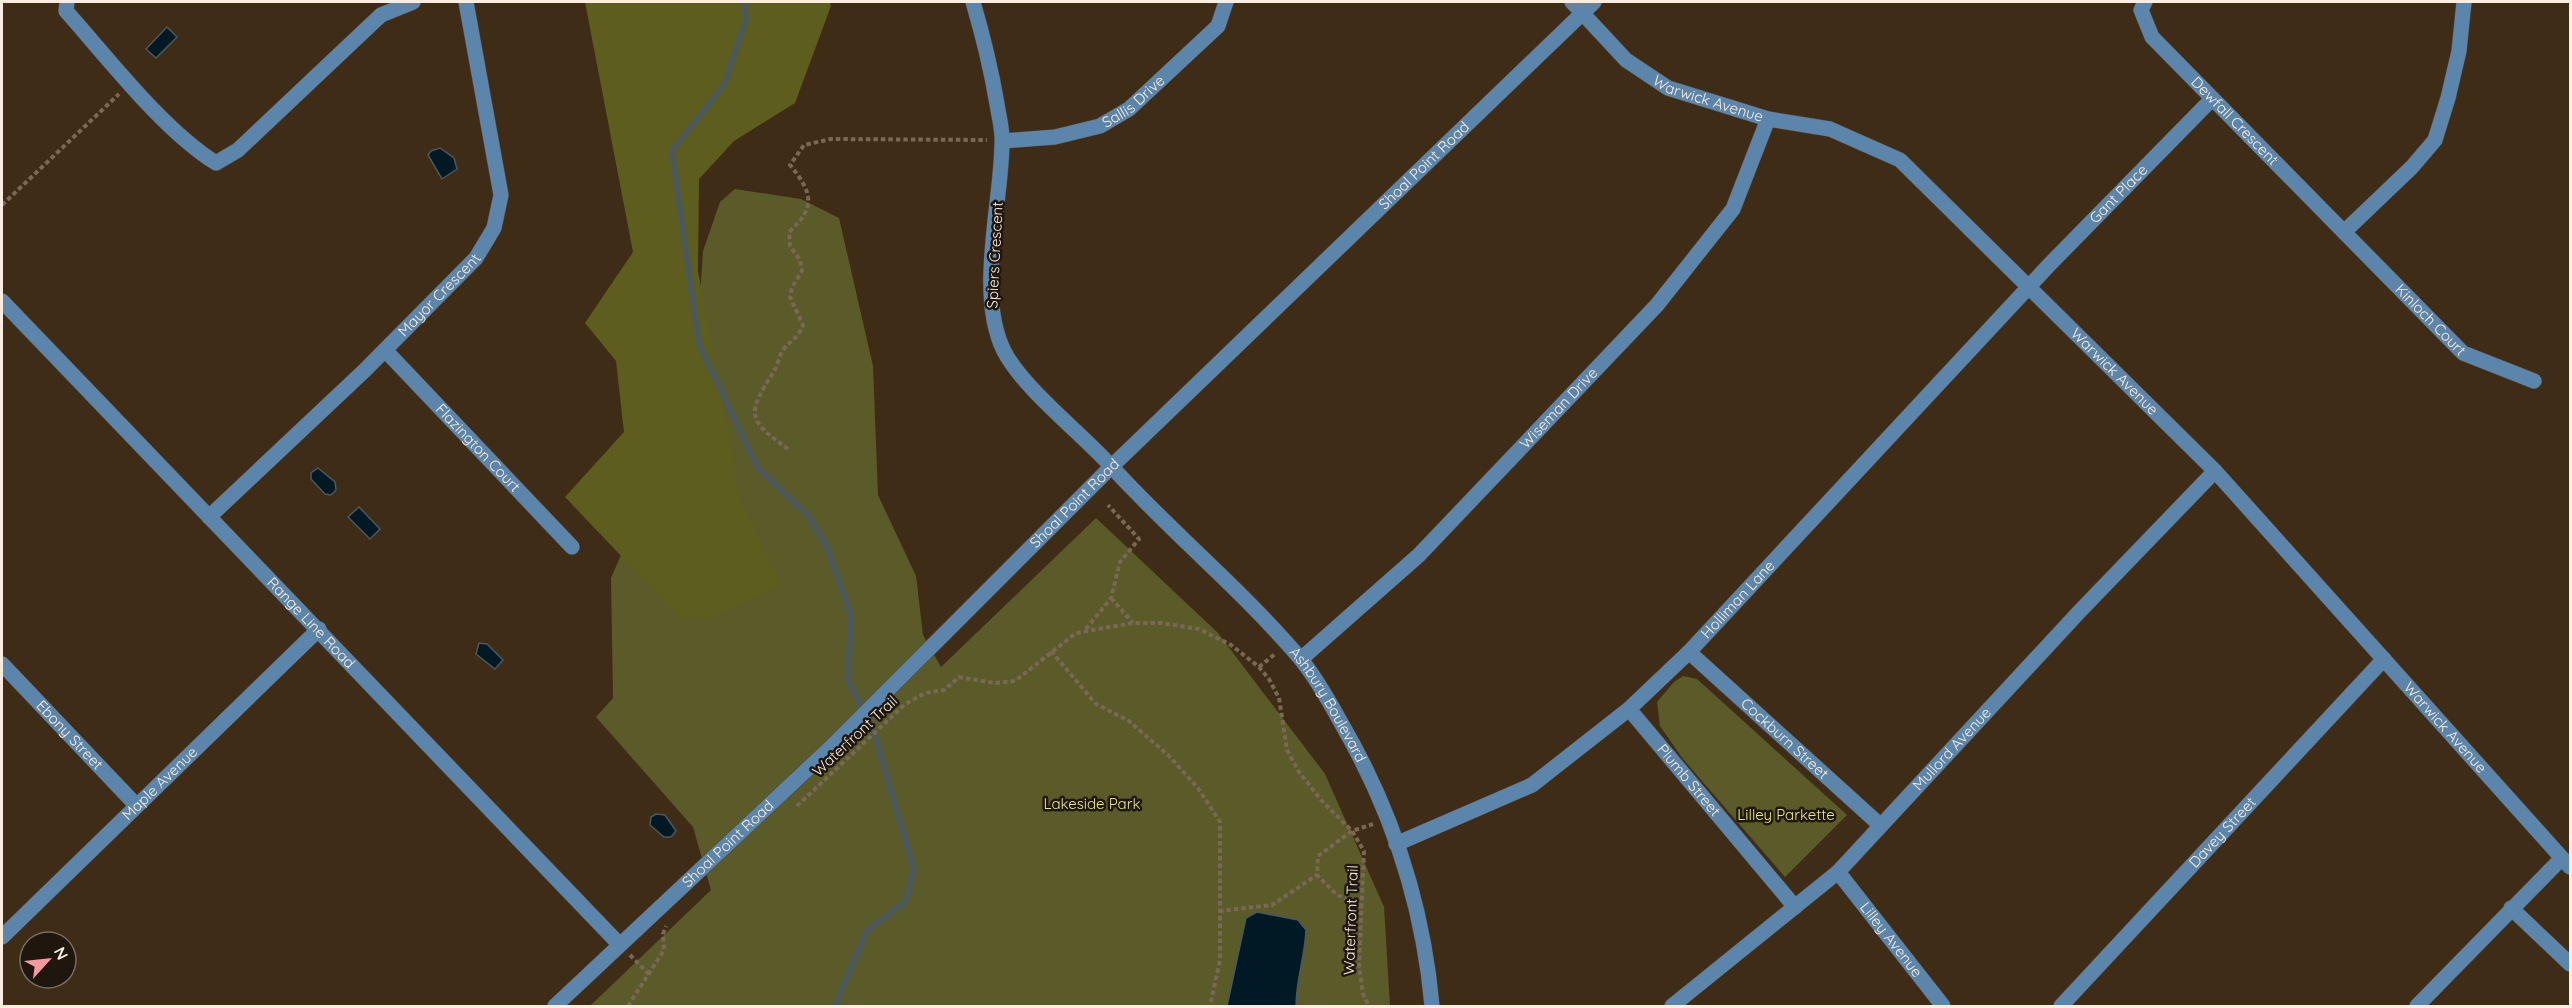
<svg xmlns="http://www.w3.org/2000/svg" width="2572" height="1008" viewBox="0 0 2572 1008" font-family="Quicksand,sans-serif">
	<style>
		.green { fill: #5a5b28 }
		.forest { fill: #5d5e1d }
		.water { fill: #001925; stroke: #4b595d; stroke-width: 1.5 }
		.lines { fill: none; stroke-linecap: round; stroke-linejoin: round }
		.stream { stroke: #4b595d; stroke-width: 6 }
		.minor-casing { stroke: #594733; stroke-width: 16 }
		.path { stroke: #796855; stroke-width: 4; stroke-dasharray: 4.5 3; stroke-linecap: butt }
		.minor { stroke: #5b85ab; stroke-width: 15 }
		.labels { text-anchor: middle; stroke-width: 5; stroke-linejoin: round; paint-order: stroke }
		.street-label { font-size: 15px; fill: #fbeee1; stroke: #1f160d }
		.park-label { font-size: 15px; fill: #e8eb7a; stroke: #1f160d }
	</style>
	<rect width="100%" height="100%" fill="#3f2c17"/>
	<path class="green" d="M735,189L801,199L839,218L873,366L878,495L916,576L923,635L941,667L1096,518L1218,633L1325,774L1384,907L1390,1006H590L711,890L693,827L596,717L613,698L611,578L694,387L703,251L720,202Z
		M1683,676L1697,679L1847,815L1785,877L1683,759L1660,726L1657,702L1674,682Z"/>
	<path class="forest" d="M585,2H830L831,6L795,103L734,141L699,179L698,271L740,499L781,585L712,618L681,619L565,497L624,432L616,361L585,323L633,252Z"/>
	<path class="water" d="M167,27L177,37L156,58L146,49Z
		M440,148L454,158L457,169L442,179L428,155L431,151Z
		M318,468L335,482L336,490L331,495L325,494L311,479V473Z
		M359,507L380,529L370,539L348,517Z
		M479,643L487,644L503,660L495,669L476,654Z
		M656,814L665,815L676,831L671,837H664L650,825L651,817Z
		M1257,912L1298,920L1306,930C1305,956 1296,980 1296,1006H1227L1246,918Z"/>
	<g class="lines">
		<path class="stream" d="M744,2L746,19L724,85L672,151L699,344L758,468L808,515L827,547L851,615L848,680L875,735L914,869L906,901L867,931L835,1006"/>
		<defs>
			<g id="minor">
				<path d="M67,2L66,11C108,58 163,130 216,163L238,150L381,15L413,2"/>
				<path id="s1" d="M973,2C983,36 991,69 997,104C999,117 1003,131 1002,144C1001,206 976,295 1004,351C1022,387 1082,434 1111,466C1171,532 1241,589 1299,657C1315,676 1328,699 1340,721C1391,808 1423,905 1432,1006"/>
				<path id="s2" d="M1572,2L1626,60L1668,88L1768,119L1830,129L1900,160L2215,471L2570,867"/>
				<path id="s3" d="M2145,2L2141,10L2152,37L2463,353L2534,381"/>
				<path id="s4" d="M1003,141L1055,137L1100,126L1129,109L1218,26L1226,2"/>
				<path d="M2344,232L2412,167L2435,140L2448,98L2459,51L2464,2"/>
				<path id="s5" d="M2,301L619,944"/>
				<path id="s6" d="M385,350L572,547"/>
				<path id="s7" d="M209,517L364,371L476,258L494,228L501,195L466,2"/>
				<path id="s8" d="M1689,652L1880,825"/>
				<path id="s9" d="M1301,659L1419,555L1657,305L1733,209L1768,119"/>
				<path id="s10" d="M2,664L136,805"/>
				<path id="s11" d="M1629,709L1795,907"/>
				<path id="s12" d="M1396,844L1532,785L1629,709L1689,652L2050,264L2211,100"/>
				<path id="s13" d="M1838,872L1943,1006"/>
				<path d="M2511,908L2570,964"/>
				<path id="s14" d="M2,937L319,629"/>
				<path id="s15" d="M555,1006L830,748L1112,466L1594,2"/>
				<path id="s16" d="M1672,1006L1838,872L2079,612L2215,471"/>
				<path id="s17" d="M2061,1006L2384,659"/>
				<path d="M2417,1006L2561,859"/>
			</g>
		</defs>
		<use href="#minor" class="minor-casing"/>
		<path class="path" d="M2,205L119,94
			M788,449C746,419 747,414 774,371C778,365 779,356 783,350C790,340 798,339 803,325L790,297L792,287L802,271L800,260L790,246L789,232C816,207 813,193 790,165L804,145L831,139L987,140
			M1111,598L1133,623
			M1086,629L1111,598L1120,562L1139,539L1108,505
			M1051,651L1096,704L1129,721L1169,756L1198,788L1220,822V960L1210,1006
			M1259,667L1275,654
			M797,806L904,705L925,693L944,690L959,677L995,683L1015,681L1076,633L1133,623H1161L1199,629L1231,645L1259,667L1269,679L1279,698L1287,750L1299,772L1321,800L1352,831L1364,851L1359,967L1363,994L1369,1006
			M1362,907L1336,894L1317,875L1318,856L1352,831L1373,824
			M1219,911L1272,905L1317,875
			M630,955L649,974
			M628,1006L664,950L663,934L666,926"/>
		<use href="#minor" class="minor"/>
	</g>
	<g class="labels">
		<g class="street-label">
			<text dy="5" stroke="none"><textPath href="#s2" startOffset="171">Warwick Avenue</textPath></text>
			<text dy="5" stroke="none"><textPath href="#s4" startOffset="140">Sallis Drive</textPath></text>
			<text dy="5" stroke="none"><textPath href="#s3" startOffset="156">Dewfall Crescent</textPath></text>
			<text dy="5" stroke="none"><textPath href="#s15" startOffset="1209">Shoal Point Road</textPath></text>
			<text dy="5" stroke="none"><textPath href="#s12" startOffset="982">Gant Place</textPath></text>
			<text transform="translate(995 255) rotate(-87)" y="5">Spiers Crescent</text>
			<text dy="5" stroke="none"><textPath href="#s7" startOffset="320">Mayor Crescent</textPath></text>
			<text dy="5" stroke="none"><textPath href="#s3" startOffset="435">Kinloch Court</textPath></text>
			<text dy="5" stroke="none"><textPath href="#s2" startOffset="675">Warwick Avenue</textPath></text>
			<text dy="5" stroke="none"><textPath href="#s9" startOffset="360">Wiseman Drive</textPath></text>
			<text dy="5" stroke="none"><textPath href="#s6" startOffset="135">Flazington Court</textPath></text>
			<text dy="5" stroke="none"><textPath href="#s15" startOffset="723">Shoal Point Road</textPath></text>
			<text dy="5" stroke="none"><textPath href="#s12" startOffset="426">Holliman Lane</textPath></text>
			<text dy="5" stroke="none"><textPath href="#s5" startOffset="446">Range Line Road</textPath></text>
			<text dy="5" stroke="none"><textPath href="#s1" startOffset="836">Ashbury Boulevard</textPath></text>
			<text dy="5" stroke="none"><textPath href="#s2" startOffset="1161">Warwick Avenue</textPath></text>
			<text dy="5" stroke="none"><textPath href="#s10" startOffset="98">Ebony Street</textPath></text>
			<text transform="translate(855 736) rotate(-43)" y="5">Waterfront Trail</text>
			<text dy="5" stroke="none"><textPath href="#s8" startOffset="129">Cockburn Street</textPath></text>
			<text dy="5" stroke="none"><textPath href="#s16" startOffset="381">Mullord Avenue</textPath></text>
			<text dy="5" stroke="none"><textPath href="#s11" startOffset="93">Plumb Street</textPath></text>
			<text dy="5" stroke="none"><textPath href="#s14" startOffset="220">Maple Avenue</textPath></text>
			<text dy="5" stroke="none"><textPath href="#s17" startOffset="237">Davey Street</textPath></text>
			<text dy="5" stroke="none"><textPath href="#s15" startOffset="237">Shoal Point Road</textPath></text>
			<text transform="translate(1351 920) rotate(-88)" y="5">Waterfront Trail</text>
			<text dy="5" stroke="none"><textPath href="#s13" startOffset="86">Lilley Avenue</textPath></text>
		</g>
		<g class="park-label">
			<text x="1092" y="809">Lakeside Park</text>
			<text x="1786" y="820">Lilley Parkette</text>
		</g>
	</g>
	<rect width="2572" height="1008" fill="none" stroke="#fbeee1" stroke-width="6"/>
	<g transform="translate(48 960) rotate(63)"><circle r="28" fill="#1f160d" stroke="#776c62" stroke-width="1.5"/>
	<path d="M0-4.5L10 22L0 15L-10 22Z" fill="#f49aa0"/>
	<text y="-9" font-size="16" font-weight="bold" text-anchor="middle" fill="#fbeee1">N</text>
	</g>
</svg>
